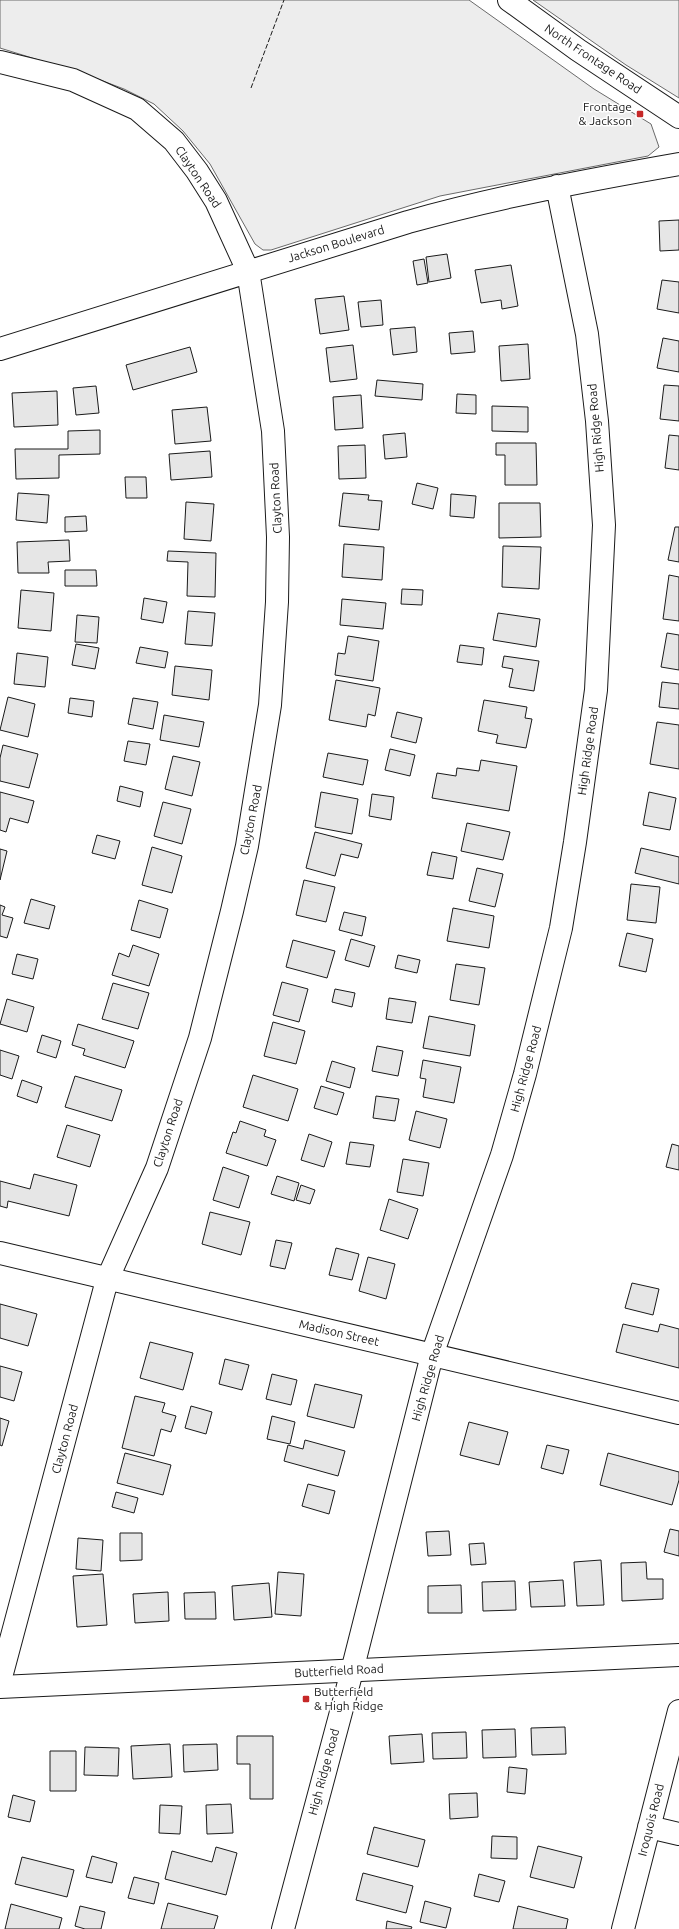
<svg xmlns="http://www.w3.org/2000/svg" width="679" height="1929" viewBox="0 0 679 1929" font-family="Ubuntu,sans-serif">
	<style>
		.built { fill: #ededed; stroke: #6a6a6a }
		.building { fill: #e6e6e6; stroke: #1a1a1a }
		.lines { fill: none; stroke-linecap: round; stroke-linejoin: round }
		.minor-casing { stroke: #1a1a1a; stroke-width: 24 }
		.major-casing { stroke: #1a1a1a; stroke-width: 24 }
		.minor { stroke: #fff; stroke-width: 22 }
		.major { stroke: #fff; stroke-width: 22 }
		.fence { stroke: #1a1a1a; stroke-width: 1; stroke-dasharray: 5 2; stroke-linecap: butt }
		.poi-dot { fill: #c62828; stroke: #fff; stroke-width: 1.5 }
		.labels { text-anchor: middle; stroke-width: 3; stroke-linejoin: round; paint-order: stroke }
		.street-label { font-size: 12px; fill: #1a1a1a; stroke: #fff }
		.poi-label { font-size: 12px; fill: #1a1a1a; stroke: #fff; text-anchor: end }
	</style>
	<rect width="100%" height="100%" fill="#fff"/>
	<path class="built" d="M0,0H469L594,89L651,124L659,147L648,156L440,196L271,250H263L255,244L210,164L183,131L154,104L124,89L87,75L0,48Z
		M533,0H679V98L626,65Z"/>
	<path class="building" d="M679,220V250L660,251L659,221Z
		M447,254L451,278L429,282L426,257Z
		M424,259L428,283L417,285L413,261Z
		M511,265L518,306L502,309L501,300L481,303L475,270Z
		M662,280L679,282V313L657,309Z
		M344,296L349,330L320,334L315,299Z
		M381,300L383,325L361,327L358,302Z
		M415,327L417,352L393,355L390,329Z
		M473,331L475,352L451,354L449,333Z
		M663,338L679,341V372L657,368Z
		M528,344L530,379L501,381L499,346Z
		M353,345L357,379L330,382L326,348Z
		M190,347L197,372L133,390L126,365Z
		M377,380L423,384L422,400L375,396Z
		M664,385L679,386V421L660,419Z
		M96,386L99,413L76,415L73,388Z
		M57,391L58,425L14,427L12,393Z
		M457,394L476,395V414L456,413Z
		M361,395L363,428L335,430L333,397Z
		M492,406L528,407V432L492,431Z
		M207,407L211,441L175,444L172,410Z
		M100,430V454L59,455V478L16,479L15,449H68V431Z
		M405,433L407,457L385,459L383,435Z
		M669,435L679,436V470L665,468Z
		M496,443H536L537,485H505V455H496Z
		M365,445L366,478L339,479L338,446Z
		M210,451L212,477L171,480L169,454Z
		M125,477H146L147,498H126Z
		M417,483L438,488L433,509L412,504Z
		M18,493L49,495L47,523L16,520Z
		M343,493L369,495L368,500L382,501L379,530L339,526Z
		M451,494L476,496L474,518L450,516Z
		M186,502L214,504L211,541L184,539Z
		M499,503H540L541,537L499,538Z
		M86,516L87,531L65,532V517Z
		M675,527H679V562L668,560Z
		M69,540L70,561L48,562L49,573H18L17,542Z
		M344,544L384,547L382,580L342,577Z
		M503,546L541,547L539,589L502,587Z
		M168,551L216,553L215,597L187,596L188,562L167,561Z
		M65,570H96L97,586H65Z
		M669,575L679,577V621L663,619Z
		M402,589L423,590L422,605L401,604Z
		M21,590L54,593L51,631L18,628Z
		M144,598L167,602L163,623L141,619Z
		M342,599L386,603L383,629L340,625Z
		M188,611L215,613L212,646L185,644Z
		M498,613L540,619L536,647L493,640Z
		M77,615L99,617L97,643L75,642Z
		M667,633L679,635V670L661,667Z
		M348,636L379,641L373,681L335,675L338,653L345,654Z
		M76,644L99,648L95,669L72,665Z
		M460,645L484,648L482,665L457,662Z
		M140,647L168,652L165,668L136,663Z
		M17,653L48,657L45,687L14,684Z
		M504,656L539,661L534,691L509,687L513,669L502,667Z
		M175,666L212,670L209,700L172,695Z
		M336,680L380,688L375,716L368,714L366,727L329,720Z
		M662,682L679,684V709L659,707Z
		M8,697L35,704L28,737L0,730Z
		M70,698L94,701L92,717L68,713Z
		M133,698L158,702L153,729L128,724Z
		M484,700L527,707L525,718L532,719L526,748L496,743L498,735L478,731Z
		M397,712L422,718L416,743L391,737Z
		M164,715L204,722L199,747L160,740Z
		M657,722L679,725V769L650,764Z
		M128,741L150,744L146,765L124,761Z
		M3,745L38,754L29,788L0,781V758Z
		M390,749L415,755L410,776L385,770Z
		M328,753L368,760L363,785L323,777Z
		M173,756L200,762L192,796L165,789Z
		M481,760L517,766L509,811L432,798L437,773L456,776L457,768L479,771Z
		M120,786L143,792L140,807L117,801Z
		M0,792L34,801L28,823L10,818L6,832L0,830Z
		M321,792L358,799L352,834L315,827Z
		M649,792L676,798L670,830L643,825Z
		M372,794L394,797L391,820L369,816Z
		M163,802L191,809L182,844L154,836Z
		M467,823L510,832L503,860L461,851Z
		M315,832L362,844L358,858L341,854L335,876L306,868Z
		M97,835L120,841L115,859L92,853Z
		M152,847L182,856L172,893L142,885Z
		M641,848L679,857V884L635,873Z
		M0,849L7,851L0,880Z
		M432,852L457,857L453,879L427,875Z
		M477,868L503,874L495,907L469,901Z
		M304,880L335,887L326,922L296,915Z
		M631,884L660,887L656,923L627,920Z
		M31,899L55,906L49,929L24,923Z
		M139,900L168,909L160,938L131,930Z
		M0,905L5,907L2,915L13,918L7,938L0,936Z
		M453,908L494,916L489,948L447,941Z
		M344,912L366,917L362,936L339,930Z
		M627,933L653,939L646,972L619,966Z
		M351,939L375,946L369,967L345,960Z
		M293,940L335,951L327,978L286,967Z
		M133,945L159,954L149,986L112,975L119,953L129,957Z
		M17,954L38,959L33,979L12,974Z
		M398,955L420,960L417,973L395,968Z
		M456,964L485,968L479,1005L450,1000Z
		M282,982L308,989L299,1022L273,1015Z
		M113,983L149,993L138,1029L102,1019Z
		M335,989L355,993L352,1007L332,1002Z
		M389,998L416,1002L412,1023L386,1019Z
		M7,999L34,1007L27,1032L0,1024Z
		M429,1016L475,1025L470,1056L423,1048Z
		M273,1022L305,1031L296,1064L264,1056Z
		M78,1024L134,1041L125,1068L83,1055L85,1049L72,1045Z
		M42,1035L61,1041L56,1058L37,1052Z
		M377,1046L403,1051L398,1076L372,1071Z
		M0,1050L19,1056L12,1079L0,1075Z
		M423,1060L461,1067L454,1103L423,1097L426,1079L420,1078Z
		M332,1061L355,1068L350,1088L326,1081Z
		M253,1075L298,1089L288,1121L243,1107Z
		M75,1076L122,1090L112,1121L65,1107Z
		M22,1080L42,1087L37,1103L17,1096Z
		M321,1086L344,1093L337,1115L314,1108Z
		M376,1096L399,1099L395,1121L373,1118Z
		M416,1111L447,1119L440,1148L409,1140Z
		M240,1121L266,1130L264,1136L276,1140L267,1166L226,1153L233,1132L236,1133Z
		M67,1125L100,1135L90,1167L57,1157Z
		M309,1134L332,1142L324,1167L301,1160Z
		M350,1142L374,1145L370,1167L346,1164Z
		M672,1144L679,1146V1170L666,1167Z
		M403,1159L429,1163L423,1196L397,1192Z
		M223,1167L249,1176L239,1208L213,1200Z
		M34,1174L77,1185L69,1216L8,1201L7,1208L0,1206V1181L30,1189Z
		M277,1176L299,1183L294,1201L271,1194Z
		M301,1185L315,1190L310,1204L296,1200Z
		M389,1199L418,1209L408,1239L380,1230Z
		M210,1212L250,1222L241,1255L202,1244Z
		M276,1240L292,1243L285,1269L270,1266Z
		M336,1248L359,1254L352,1280L329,1275Z
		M368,1257L395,1264L386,1299L359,1291Z
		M632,1283L659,1289L653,1315L625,1308Z
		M0,1304L37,1314L28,1346L0,1338Z
		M623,1324L658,1332L660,1324L679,1329V1368L616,1352Z
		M150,1342L193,1353L183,1390L140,1378Z
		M225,1359L249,1365L242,1390L219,1384Z
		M0,1366L22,1372L14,1401L0,1397Z
		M272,1374L297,1380L291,1405L266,1399Z
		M315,1384L362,1395L354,1428L307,1416Z
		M135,1396L165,1403L162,1412L176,1416L171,1432L161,1429L154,1456L122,1448Z
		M191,1406L212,1412L206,1434L185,1428Z
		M272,1416L295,1422L290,1444L267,1439Z
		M0,1418L9,1421L2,1446L0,1445Z
		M469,1422L508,1432L499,1465L460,1455Z
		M305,1440L345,1451L338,1476L284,1461L288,1445L303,1449Z
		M547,1445L569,1450L563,1474L541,1468Z
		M125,1453L171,1465L163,1495L117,1483Z
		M608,1453L679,1472V1480L672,1505L600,1485Z
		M308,1484L335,1491L329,1514L302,1506Z
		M116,1492L138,1498L134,1513L112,1507Z
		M670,1529L679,1531V1556L664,1552Z
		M449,1531L451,1555L428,1556L426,1532Z
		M120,1533H142V1560L120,1561Z
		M78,1538L103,1540L101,1571L76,1569Z
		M484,1543L486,1564L471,1565L469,1544Z
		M601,1560L604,1605L577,1606L574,1562Z
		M646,1562L647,1579H663V1599L622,1601L621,1563Z
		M278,1572L304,1574L301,1616L275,1614Z
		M103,1574L107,1625L77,1627L73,1576Z
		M563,1580L565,1606L531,1607L529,1582Z
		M515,1581L516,1610L483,1611L482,1582Z
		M269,1583L272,1617L234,1620L232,1586Z
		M461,1585L462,1613H428V1586Z
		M168,1592L169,1621L135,1623L133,1594Z
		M215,1592L216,1619H185L184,1593Z
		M565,1727L566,1754L532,1755L531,1728Z
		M515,1729L516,1757L483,1758L482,1730Z
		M466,1732L467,1758L433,1759L432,1733Z
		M422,1734L424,1762L391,1764L389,1736Z
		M237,1736H273V1799H250V1764H237Z
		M170,1744L172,1777L133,1779L131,1746Z
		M217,1744L218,1770L184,1772L183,1745Z
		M85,1747L119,1748L118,1776L84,1775Z
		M50,1751H76V1791H50Z
		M509,1767L527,1769L525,1794L507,1792Z
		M477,1793L478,1817L450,1819L449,1794Z
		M13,1795L35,1801L30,1822L8,1817Z
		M231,1804L233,1833L207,1834L206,1805Z
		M160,1805L182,1806L180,1834L159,1833Z
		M374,1827L425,1840L418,1867L367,1854Z
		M492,1836L517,1837V1859L491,1858Z
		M538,1846L582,1857L574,1888L530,1877Z
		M216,1847L237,1853L226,1895L165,1879L172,1851L212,1862Z
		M92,1856L117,1863L112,1883L86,1877Z
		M22,1857L74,1870L67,1897L15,1884Z
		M363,1873L413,1886L406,1913L356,1900Z
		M479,1874L505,1881L499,1902L474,1896Z
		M134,1877L159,1883L154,1904L128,1898Z
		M425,1901L451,1908L446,1928L420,1922Z
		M168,1903L218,1916L214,1929H161Z
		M11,1904L62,1918L59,1929H5Z
		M80,1906L105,1912L101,1929H85L75,1926Z
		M518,1906L568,1919L566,1929H513Z
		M387,1921L412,1927L411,1929H386Z"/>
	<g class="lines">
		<defs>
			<path id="minor" d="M0,62L73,80L137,109L174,141L197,171L216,201L248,271L273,431L278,537L277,602L270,705L247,846L232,911L200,1038L157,1168L107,1280L0,1681
				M0,349L408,222C497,197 588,180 679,164
				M0,1253L679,1413
				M649,1827L679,1834
				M283,1929L352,1671L432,1355L502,1155L525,1074L561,928L575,842L596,690L604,525L597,421L587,334L557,186
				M623,1929L679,1711"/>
			<path id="major" d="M509,0L578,50L679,117
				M0,1687L679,1655"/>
		</defs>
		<use href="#minor" class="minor-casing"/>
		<use href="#major" class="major-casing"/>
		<use href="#minor" class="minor"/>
		<use href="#major" class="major"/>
		<path class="fence" d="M251,88L284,0"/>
	</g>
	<g class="poi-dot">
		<rect x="636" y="110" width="8" height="8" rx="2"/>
		<rect x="302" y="1695" width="8" height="8" rx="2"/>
	</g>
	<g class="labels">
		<g class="street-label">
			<text transform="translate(593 59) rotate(34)" y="4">North Frontage Road</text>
			<text transform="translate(198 177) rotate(56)" y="4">Clayton Road</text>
			<text transform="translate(336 244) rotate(-17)" y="4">Jackson Boulevard</text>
			<text transform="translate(596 428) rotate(-95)" y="4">High Ridge Road</text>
			<text transform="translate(276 498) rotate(-93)" y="4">Clayton Road</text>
			<text transform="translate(588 751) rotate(-82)" y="4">High Ridge Road</text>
			<text transform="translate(251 820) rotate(-79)" y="4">Clayton Road</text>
			<text transform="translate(526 1069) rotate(-75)" y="4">High Ridge Road</text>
			<text transform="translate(168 1133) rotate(-72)" y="4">Clayton Road</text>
			<text transform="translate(339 1333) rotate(13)" y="4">Madison Street</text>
			<text transform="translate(428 1378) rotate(-74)" y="4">High Ridge Road</text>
			<text transform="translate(65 1439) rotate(-75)" y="4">Clayton Road</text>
			<text transform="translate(339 1671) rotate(-3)" y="4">Butterfield Road</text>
			<text transform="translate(324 1772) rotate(-75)" y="4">High Ridge Road</text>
			<text transform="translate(651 1820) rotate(-76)" y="4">Iroquois Road</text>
		</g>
		<g class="poi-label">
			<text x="632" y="111">Frontage<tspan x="632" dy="14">&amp; Jackson</tspan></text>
			<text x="314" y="1696" text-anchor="start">Butterfield<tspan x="314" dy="14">&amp; High Ridge</tspan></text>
		</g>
	</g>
</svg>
